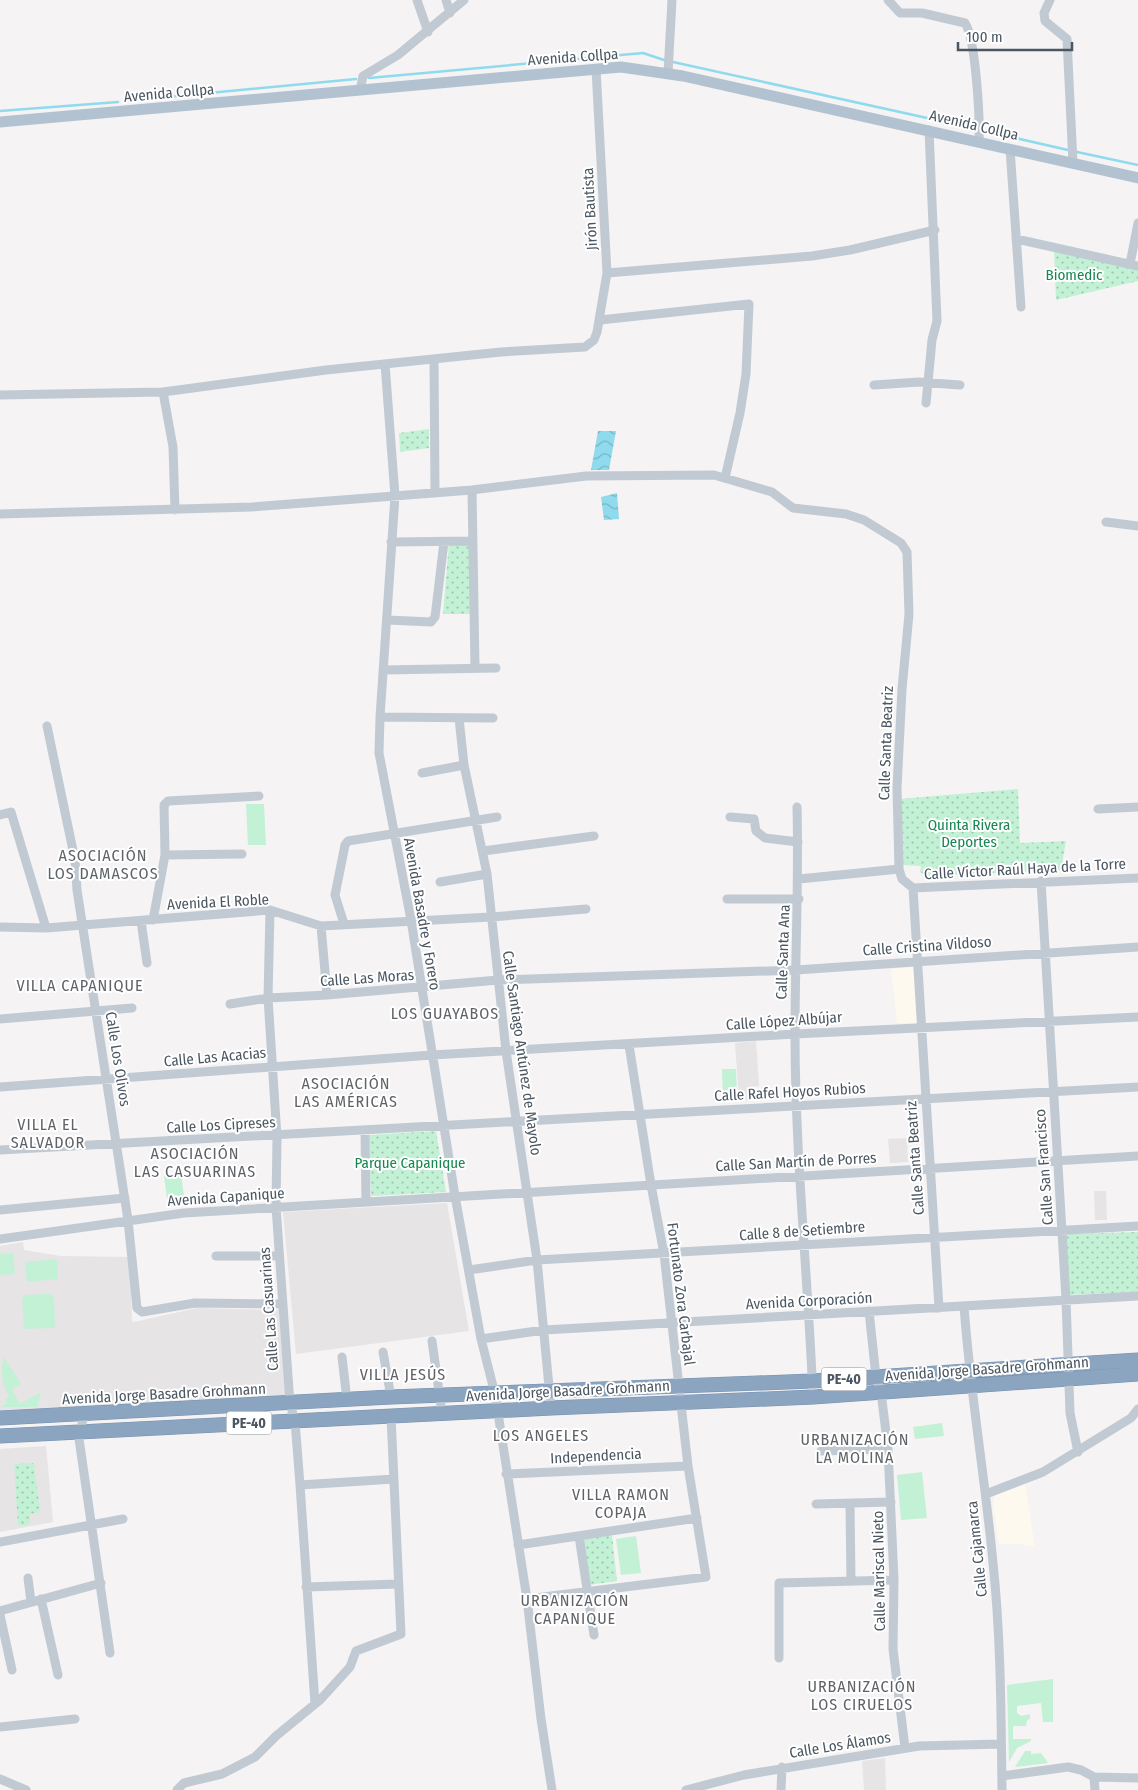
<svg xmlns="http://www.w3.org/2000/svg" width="1138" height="1790" viewBox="0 0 1138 1790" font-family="'Fira Sans Condensed',sans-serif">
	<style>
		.commercial { fill: #fdf9ef }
		.education { fill: #e6e4e5 }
		.green { fill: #c3f1d5 }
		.park { fill: url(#park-dots) }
		.water { fill: url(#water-waves) }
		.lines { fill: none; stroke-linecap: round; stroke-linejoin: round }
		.stream { stroke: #90daee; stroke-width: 2.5 }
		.highway-casing { stroke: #7690ad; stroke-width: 15 }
		.minor { stroke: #c1cad2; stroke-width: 9 }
		.major { stroke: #b3c2d1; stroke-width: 11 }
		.highway { stroke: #8ba5c1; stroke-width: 14 }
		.labels { text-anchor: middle; stroke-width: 4; stroke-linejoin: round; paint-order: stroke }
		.shield { fill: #fff; stroke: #808990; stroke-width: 1 }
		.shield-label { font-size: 14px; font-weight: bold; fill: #4a5661 }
		.street-label { font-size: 15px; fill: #4a5661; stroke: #fff }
		.park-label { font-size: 15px; fill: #17864f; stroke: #fff }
		.neighbourhood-label { font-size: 16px; letter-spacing: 1px; fill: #5f6368; stroke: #fff }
	</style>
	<defs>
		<pattern id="park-dots" width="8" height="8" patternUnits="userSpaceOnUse" patternTransform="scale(1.25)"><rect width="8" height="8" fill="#c3f1d5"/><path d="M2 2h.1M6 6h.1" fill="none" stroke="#a0c6b0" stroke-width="1.8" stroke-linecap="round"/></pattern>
		<pattern id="water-waves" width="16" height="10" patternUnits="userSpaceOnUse" patternTransform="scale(1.25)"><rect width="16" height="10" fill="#90daee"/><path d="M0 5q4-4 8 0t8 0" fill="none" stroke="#78b4c4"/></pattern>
	</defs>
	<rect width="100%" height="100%" fill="#f5f3f3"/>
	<path class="commercial" d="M913,967L915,969L918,1021L916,1023H897L891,969Z
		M1025,1482L1035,1547L1018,1544H999L993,1506L995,1495Z"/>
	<path class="education" d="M756,1041L759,1086L750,1087L751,1100H739L735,1043Z
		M907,1138L908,1162L890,1163L888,1139Z
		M1094,1191H1106L1107,1220H1095Z
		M447,1203L469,1331L296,1354L283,1212Z
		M23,1242L24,1250L61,1256L130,1257L132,1321L134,1322L197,1308L279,1310L285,1396L0,1410V1246Z
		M46,1446L53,1522L0,1532V1449Z
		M885,1758L886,1790H864L862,1761Z"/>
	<path class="green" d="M246,804H264L266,845H248Z
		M722,1069H736L737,1096L723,1097Z
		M181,1174L185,1204L168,1206L164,1176Z
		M13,1253L15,1274L0,1275V1254Z
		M57,1259L58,1279L27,1282L25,1262Z
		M50,1294L54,1298L55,1328L24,1329L22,1299L25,1295Z
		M4,1357L21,1384L12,1390L20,1404L41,1392L37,1407H1L7,1403L5,1399L9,1397C2,1384 0,1371 4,1357Z
		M942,1423L944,1436L915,1439L913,1427Z
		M922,1472L927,1518L901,1520L897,1475Z
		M636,1536L641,1573L621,1575L616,1539Z
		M1053,1679V1722H1043L1041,1703L1017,1706V1713L1021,1716L1030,1714V1719L1027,1720L1026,1726H1013V1739H1031V1741L1017,1748L1009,1762L1007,1685Z
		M1025,1751H1031V1754L1041,1753L1048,1763L1015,1767Z"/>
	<path class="park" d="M1054,251L1138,268V281L1056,300Z
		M429,429V448L400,452L399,433Z
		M449,543L471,544V614H443Z
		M1018,789L1020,843L1066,841L1061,870L926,876L920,872L921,866L902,865L900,799Z
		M436,1131L446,1192L371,1196L369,1135Z
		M1138,1232V1292L1068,1295L1065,1234Z
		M34,1463L40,1512L30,1514V1524L18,1526L14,1464Z
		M612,1535L617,1581L589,1585L583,1539Z"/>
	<path class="water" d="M598,431H616L609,470H591Z
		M617,493L619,519L604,520L601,497Z"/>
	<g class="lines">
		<path class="stream" d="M673,62L977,129
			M369,78L643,53L667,61
			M125,101L356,79
			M0,111L118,102
			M985,131L1068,150
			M1077,152L1138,165"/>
		<defs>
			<path id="highway" d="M0,1418L391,1397L812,1381L1138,1360
				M0,1436L551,1408L813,1397L1138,1374"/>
		</defs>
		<use href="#highway" class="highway-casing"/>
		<path class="minor" d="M417,0L428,32
			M446,0L450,13
			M888,0L900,13H922L965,23C976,39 980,120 979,142
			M1050,0L1044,13L1045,21L1067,39L1073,163
			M668,73L672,0
			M360,90L363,76L398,55L464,0
			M1010,149L1021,307
			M1016,239L1138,266
			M1130,264L1138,223
			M607,273L812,256L850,250L935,230
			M600,320L749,304L746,374L740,413L725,478
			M434,359L435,493
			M385,364L395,496L380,717L379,753L411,920L455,1196L481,1339L495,1394L527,1599L541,1719L552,1790
			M874,385L919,382L960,385
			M163,392L173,447L175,510
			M0,395L163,392L326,370L501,352L585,347L594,340L597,332L607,273L596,69
			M926,403L932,340L937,321L929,130
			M472,490L475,667
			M0,514L252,507L472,490L586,476L714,475L772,492L793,508L846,514L864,520L901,543L907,552L909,614L902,689L897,788L899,869L902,879L913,888L939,1308
			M1106,522L1138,526
			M391,542L472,541
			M388,620L431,622L435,617L444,542
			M383,670L496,668
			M380,717L493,718
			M459,718L464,765L487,874L506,1051L537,1260L551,1408
			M47,726L75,860L77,890L128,1220L137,1308L142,1312L195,1303L282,1304
			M422,773L464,765
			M797,807C799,883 795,958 795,1034C795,1155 808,1276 813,1397
			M1098,809L1138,807
			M0,815L11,812L46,928
			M730,817L754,819L756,831L765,838L798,842
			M483,851L594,836
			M165,855L242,854
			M799,879L899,869
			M1041,881L1066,1299L1070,1413L1078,1452
			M440,882L487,874
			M913,888L1138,878
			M727,899H799
			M270,910L268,998L277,1137L276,1207L290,1404L295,1421L300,1485L315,1704
			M153,920L165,855L164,805L168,801L259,796
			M141,921L147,963
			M344,924L335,895L345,845L348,841L497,817
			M321,926L327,995
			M0,927L46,928L270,910L321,926L491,917L586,909
			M230,1004L268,998L327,995L498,980L796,970L1138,947
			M0,1019L132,1008
			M0,1087L432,1055L795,1034L1138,1017
			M365,1131L366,1202
			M0,1150L1138,1087
			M0,1210L125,1198
			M0,1239L184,1213L1138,1156
			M216,1256H279
			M469,1270L537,1260L1138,1226
			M964,1306C970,1392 985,1477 993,1563C1001,1638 1001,1714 1002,1790
			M869,1311L876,1377L881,1392L888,1449L894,1580L893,1649L905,1748
			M481,1339L544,1330L1138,1296
			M432,1341L442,1413
			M383,1352L391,1397
			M342,1357L347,1400
			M84,1414L79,1439L110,1653
			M821,1451L888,1449
			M506,1474L688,1466
			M300,1485L394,1479
			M986,1494L1043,1472L1131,1418L1138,1409
			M816,1504L891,1502
			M850,1504L851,1581
			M579,1536L594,1635
			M0,1542L123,1519
			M518,1545L697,1518
			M28,1578L31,1602
			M306,1587L398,1584
			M41,1599L58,1675
			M527,1599L706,1577L688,1466L664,1254L651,1185L629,1045
			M0,1611L101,1583
			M0,1615L12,1670
			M779,1658V1583L894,1580
			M0,1727L75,1719
			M1002,1776L1068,1767L1081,1770L1094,1777L1138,1778
			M1094,1777L1095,1790
			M0,1779L26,1790
			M177,1790L184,1783L222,1774L255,1757L276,1736L320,1700L350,1667L356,1651L401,1634L391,1416
			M686,1790L744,1775L919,1746L1001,1744
			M781,1790L782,1767"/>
		<path class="major" d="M0,122L621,67L683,76L1138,178"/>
		<use href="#highway" class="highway"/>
	</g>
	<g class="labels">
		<g class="shield">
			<rect x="821.5" y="1367.5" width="45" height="23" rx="4"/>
			<rect x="226.5" y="1411.5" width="45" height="23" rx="4"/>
		</g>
		<g class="shield-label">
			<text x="844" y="1384">PE-40</text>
			<text x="249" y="1428">PE-40</text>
		</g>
		<g class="street-label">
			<text transform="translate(573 57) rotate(-4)" y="5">Avenida Collpa</text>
			<text transform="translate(169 93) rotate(-5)" y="5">Avenida Collpa</text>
			<text transform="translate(974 125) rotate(13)" y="5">Avenida Collpa</text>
			<text transform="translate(590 209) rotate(-93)" y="5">Jirón Bautista</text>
			<text transform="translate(886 743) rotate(-88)" y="5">Calle Santa Beatriz</text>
			<text transform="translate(1025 869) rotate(-3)" y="5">Calle Víctor Raúl Haya de la Torre</text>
			<text transform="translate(218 902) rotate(-3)" y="5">Avenida El Roble</text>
			<text transform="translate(422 914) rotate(80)" y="5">Avenida Basadre y Forero</text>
			<text transform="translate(927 946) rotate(-4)" y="5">Calle Cristina Vildoso</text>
			<text transform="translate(783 952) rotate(-88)" y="5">Calle Santa Ana</text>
			<text transform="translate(367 978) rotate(-4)" y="5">Calle Las Moras</text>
			<text transform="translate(784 1021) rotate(-4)" y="5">Calle López Albújar</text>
			<text transform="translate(522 1053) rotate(82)" y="5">Calle Santiago Antúnez de Mayolo</text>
			<text transform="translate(215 1057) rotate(-5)" y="5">Calle Las Acacias</text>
			<text transform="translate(118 1059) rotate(81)" y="5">Calle Los Olivos</text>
			<text transform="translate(790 1092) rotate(-3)" y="5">Calle Rafel Hoyos Rubios</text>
			<text transform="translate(221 1125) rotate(-3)" y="5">Calle Los Cipreses</text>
			<text transform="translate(915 1158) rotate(-94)" y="5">Calle Santa Beatriz</text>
			<text transform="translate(796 1162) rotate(-3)" y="5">Calle San Martín de Porres</text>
			<text transform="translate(1044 1167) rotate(-94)" y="5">Calle San Francisco</text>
			<text transform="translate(226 1197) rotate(-4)" y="5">Avenida Capanique</text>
			<text transform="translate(802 1231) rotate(-4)" y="5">Calle 8 de Setiembre</text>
			<text transform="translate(681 1294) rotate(83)" y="5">Fortunato Zora Carbajal</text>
			<text transform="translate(809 1301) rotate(-3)" y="5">Avenida Corporación</text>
			<text transform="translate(269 1309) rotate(-94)" y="5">Calle Las Casuarinas</text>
			<text transform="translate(987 1369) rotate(-4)" y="5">Avenida Jorge Basadre Grohmann</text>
			<text transform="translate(568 1391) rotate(-3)" y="5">Avenida Jorge Basadre Grohmann</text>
			<text transform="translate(164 1394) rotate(-3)" y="5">Avenida Jorge Basadre Grohmann</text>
			<text transform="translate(596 1456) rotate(-3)" y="5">Independencia</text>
			<text transform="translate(977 1549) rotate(-96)" y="5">Calle Cajamarca</text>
			<text transform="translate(879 1571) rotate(-91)" y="5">Calle Mariscal Nieto</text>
			<text transform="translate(840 1745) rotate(-9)" y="5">Calle Los Álamos</text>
		</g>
		<g class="park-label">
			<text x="1074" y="280">Biomedic</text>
			<text x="969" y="830">Quinta Rivera<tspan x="969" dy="17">Deportes</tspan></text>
			<text x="410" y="1168">Parque Capanique</text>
		</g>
		<g class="neighbourhood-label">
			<text x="103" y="861">ASOCIACIÓN<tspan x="103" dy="18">LOS DAMASCOS</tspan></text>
			<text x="80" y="991">VILLA CAPANIQUE</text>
			<text x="445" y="1019">LOS GUAYABOS</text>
			<text x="346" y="1089">ASOCIACIÓN<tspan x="346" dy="18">LAS AMÉRICAS</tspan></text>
			<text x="48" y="1130">VILLA EL<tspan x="48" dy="18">SALVADOR</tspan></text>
			<text x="195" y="1159">ASOCIACIÓN<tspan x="195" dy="18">LAS CASUARINAS</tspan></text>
			<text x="403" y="1380">VILLA JESÚS</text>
			<text x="541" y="1441">LOS ANGELES</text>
			<text x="855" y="1445">URBANIZACIÓN<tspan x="855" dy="18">LA MOLINA</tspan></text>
			<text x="621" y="1500">VILLA RAMON<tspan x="621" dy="18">COPAJA</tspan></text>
			<text x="575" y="1606">URBANIZACIÓN<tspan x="575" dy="18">CAPANIQUE</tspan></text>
			<text x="862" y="1692">URBANIZACIÓN<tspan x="862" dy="18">LOS CIRUELOS</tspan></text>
		</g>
	</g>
	<path d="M958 42v8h114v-8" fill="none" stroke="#4a5661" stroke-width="2.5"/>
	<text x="966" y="42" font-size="15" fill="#4a5661" stroke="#ffffff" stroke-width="4" paint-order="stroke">100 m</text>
</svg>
